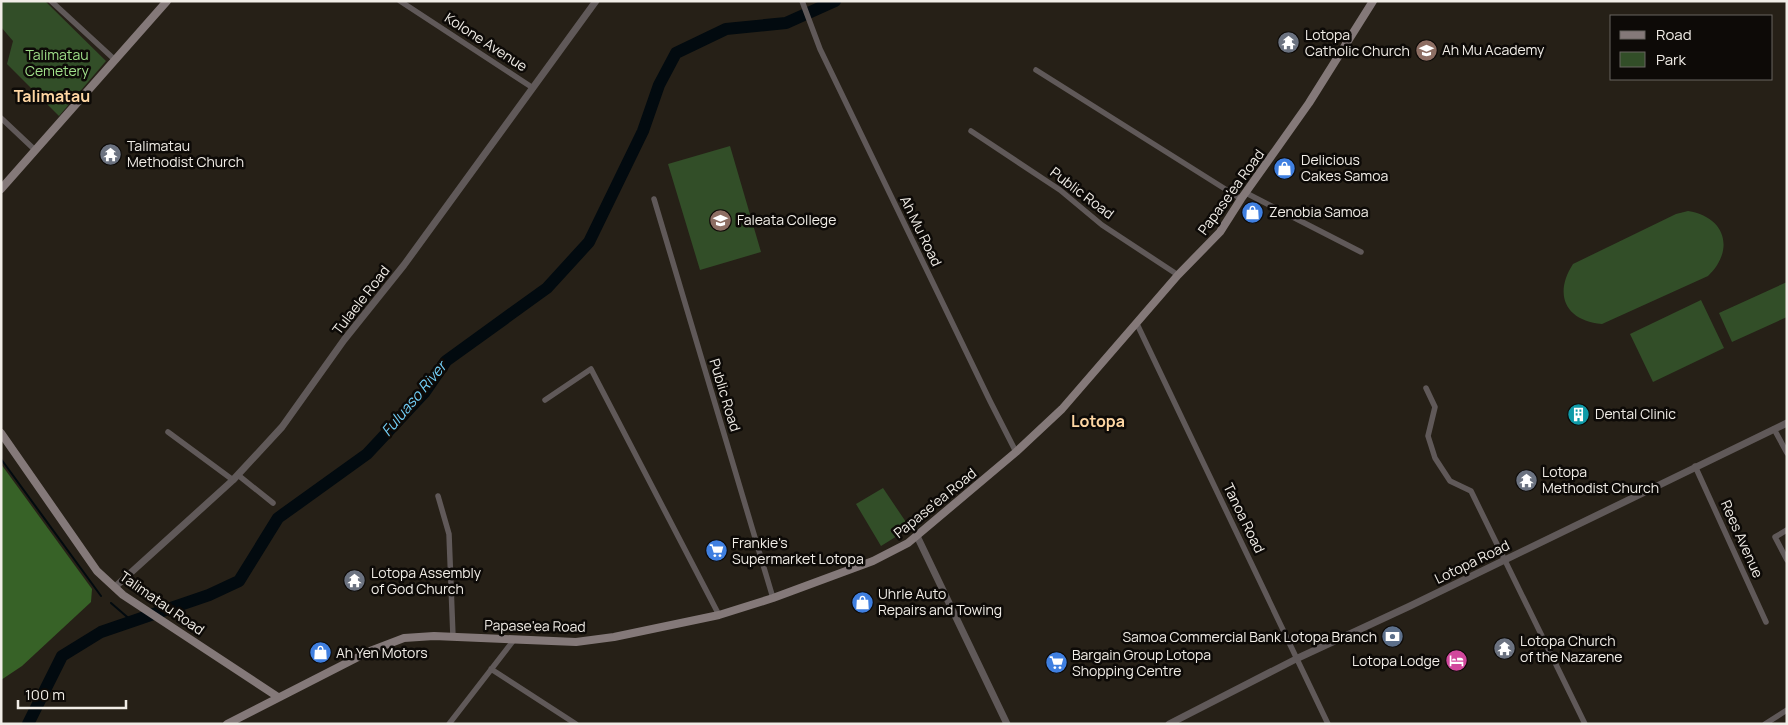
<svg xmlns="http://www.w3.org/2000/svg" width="1788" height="725" viewBox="0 0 1788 725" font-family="Manrope,sans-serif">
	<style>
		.green { fill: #324e28 }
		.forest { fill: #376227 }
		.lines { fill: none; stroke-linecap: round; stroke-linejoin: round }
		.stream { stroke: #020a0f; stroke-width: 2 }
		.river { stroke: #020a0f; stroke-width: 12 }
		.minor { stroke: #605959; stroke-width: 5.5 }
		.tertiary { stroke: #605959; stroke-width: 7 }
		.secondary { stroke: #847979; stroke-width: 8 }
		.labels { text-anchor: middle; stroke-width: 5; stroke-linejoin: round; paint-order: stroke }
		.poi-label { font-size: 14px; fill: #f1ede7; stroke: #0d0a07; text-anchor: start }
		.street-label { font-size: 14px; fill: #f1ede7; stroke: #0d0a07 }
		.park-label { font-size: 14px; fill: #a0df8a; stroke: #0d0a07 }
		.water-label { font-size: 15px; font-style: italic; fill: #72cef6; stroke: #0d0a07 }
		.quarter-label { font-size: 16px; font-weight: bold; fill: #fed6a3; stroke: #0d0a07 }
	</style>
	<rect width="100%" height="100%" fill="#262017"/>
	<path class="green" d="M1,1H45L106,61L59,116L7,64L13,41L1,27Z
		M730,146L761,252L700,270L668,164Z
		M1688,211C1726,217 1735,250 1708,276L1602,324C1566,321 1553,295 1573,264L1676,214Z
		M1787,282V317L1732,342L1719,313Z
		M1701,300L1724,348L1653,382L1630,334Z
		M883,488L910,528L881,546L856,504Z"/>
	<path class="forest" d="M1,464L92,589L91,602L22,666L1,680Z"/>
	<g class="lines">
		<path class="stream" d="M1,459L101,596
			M111,603L133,622"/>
		<path class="river" d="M28,724L62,656L101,632L209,595L239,581L278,518L367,454L424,393L446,361L547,288L589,242L643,131L659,85L676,53L726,29L786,23L835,1"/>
		<path class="minor" d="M51,1L114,59
			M400,1L533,88
			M802,1L820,49L990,401L1016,452
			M1036,70L1241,199
			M1,118L35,150
			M971,131L1060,190L1102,225L1178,275
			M1246,193L1361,252
			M654,199L773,598
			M1137,324L1328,724
			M1426,388L1435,407L1428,436L1435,458L1450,481L1471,491L1585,724
			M545,400L591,369L719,615
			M1774,429L1787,453
			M168,432L233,480
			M1695,466L1766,622
			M238,475L273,503
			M438,496L449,534L453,637
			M1787,530L1775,537L1787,560
			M491,669L576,724
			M449,724L513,641
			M1765,724L1787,710"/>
		<path class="tertiary" d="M917,536L1007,724
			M115,587L233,480L282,427L344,340L404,265L596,1
			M1169,724L1298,658L1410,606L1787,423"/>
		<path class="secondary" d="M1,189L167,1
			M1,433L97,571L123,595L278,697
			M227,724L370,651L404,638L434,636L576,642L614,637L719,615L773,598L873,561L908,543L1016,452L1062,409L1178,275L1220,232L1241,199L1309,103L1373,1"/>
	</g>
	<defs>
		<symbol id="temple-disc" viewBox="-11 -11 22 22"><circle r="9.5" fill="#6b7280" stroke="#0d0a07"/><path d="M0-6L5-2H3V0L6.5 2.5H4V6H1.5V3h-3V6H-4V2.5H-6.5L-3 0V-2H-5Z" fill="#fff"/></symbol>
		<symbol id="school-disc" viewBox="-11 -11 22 22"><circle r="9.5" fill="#8d6e63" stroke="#0d0a07"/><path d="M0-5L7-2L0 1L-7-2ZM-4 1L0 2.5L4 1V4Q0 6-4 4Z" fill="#fff"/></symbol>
		<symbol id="shop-disc" viewBox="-11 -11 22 22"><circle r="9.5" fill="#3f7fe0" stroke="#0d0a07"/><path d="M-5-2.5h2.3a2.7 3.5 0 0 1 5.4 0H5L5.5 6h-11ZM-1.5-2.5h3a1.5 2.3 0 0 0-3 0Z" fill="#fff"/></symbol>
		<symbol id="building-disc" viewBox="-11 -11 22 22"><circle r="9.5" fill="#0f9aa8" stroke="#0d0a07"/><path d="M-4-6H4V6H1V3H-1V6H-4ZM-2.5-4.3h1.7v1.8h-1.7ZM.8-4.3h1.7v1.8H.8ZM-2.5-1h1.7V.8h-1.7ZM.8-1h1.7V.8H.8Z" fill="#fff"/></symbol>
		<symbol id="supermarket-disc" viewBox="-11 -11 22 22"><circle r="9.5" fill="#3f7fe0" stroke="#0d0a07"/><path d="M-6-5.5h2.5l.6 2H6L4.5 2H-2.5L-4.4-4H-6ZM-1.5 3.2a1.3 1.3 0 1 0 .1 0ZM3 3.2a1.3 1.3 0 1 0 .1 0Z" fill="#fff"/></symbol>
		<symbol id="bank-disc" viewBox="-11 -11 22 22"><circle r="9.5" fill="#5c6f8a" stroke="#0d0a07"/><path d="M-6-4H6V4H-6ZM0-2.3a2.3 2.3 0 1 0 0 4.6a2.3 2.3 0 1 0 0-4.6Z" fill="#fff"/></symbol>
		<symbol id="hotel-disc" viewBox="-11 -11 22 22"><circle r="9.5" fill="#d1479c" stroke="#0d0a07"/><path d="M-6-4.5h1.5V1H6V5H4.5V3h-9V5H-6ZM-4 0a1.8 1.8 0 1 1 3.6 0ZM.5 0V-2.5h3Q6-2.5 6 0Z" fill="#fff"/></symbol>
	</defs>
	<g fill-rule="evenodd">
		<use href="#temple-disc" x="1276" y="30" width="25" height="25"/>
		<use href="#school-disc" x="1414" y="38" width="25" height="25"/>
		<use href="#temple-disc" x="98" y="142" width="25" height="25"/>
		<use href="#shop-disc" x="1272" y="156" width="25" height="25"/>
		<use href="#shop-disc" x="1240" y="200" width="25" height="25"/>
		<use href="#school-disc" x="708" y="208" width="25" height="25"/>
		<use href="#building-disc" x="1566" y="402" width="25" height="25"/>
		<use href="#temple-disc" x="1514" y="468" width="25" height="25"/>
		<use href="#supermarket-disc" x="704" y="538" width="25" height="25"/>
		<use href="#temple-disc" x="342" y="568" width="25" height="25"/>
		<use href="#shop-disc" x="850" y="590" width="25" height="25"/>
		<use href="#bank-disc" x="1380" y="624" width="25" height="25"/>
		<use href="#temple-disc" x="1492" y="636" width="25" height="25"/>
		<use href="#shop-disc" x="308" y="640" width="25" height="25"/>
		<use href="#hotel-disc" x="1444" y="648" width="25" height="25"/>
		<use href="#supermarket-disc" x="1044" y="650" width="25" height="25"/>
	</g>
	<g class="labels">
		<g class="poi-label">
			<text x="1305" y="40">Lotopa<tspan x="1305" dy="16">Catholic Church</tspan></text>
			<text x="1442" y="55">Ah Mu Academy</text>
			<text x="127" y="151">Talimatau<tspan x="127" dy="16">Methodist Church</tspan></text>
			<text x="1301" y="165">Delicious<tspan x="1301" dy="16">Cakes Samoa</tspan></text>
			<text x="1269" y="217">Zenobia Samoa</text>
			<text x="737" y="225">Faleata College</text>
			<text x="1595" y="419">Dental Clinic</text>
			<text x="1542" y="477">Lotopa<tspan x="1542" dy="16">Methodist Church</tspan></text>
			<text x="732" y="548">Frankie's<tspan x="732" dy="16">Supermarket Lotopa</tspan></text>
			<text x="371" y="578">Lotopa Assembly<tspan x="371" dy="16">of God Church</tspan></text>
			<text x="878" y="599">Uhrle Auto<tspan x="878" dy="16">Repairs and Towing</tspan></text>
			<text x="1377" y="642" text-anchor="end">Samoa Commercial Bank Lotopa Branch</text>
			<text x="1520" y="646">Lotopa Church<tspan x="1520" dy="16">of the Nazarene</tspan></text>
			<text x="336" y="658">Ah Yen Motors</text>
			<text x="1072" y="660">Bargain Group Lotopa<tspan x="1072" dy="16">Shopping Centre</tspan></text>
			<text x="1440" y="666" text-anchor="end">Lotopa Lodge</text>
		</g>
		<g class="street-label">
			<text transform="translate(486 42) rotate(33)" y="5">Kolone Avenue</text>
			<text transform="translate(1231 192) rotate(-54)" y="5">Papase'ea Road</text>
			<text transform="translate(1082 193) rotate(37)" y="5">Public Road</text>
			<text transform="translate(921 231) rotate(64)" y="5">Ah Mu Road</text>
			<text transform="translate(361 300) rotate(-52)" y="5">Tulaele Road</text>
			<text transform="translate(725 395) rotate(73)" y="5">Public Road</text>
			<text transform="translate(935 503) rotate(-39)" y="5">Papase'ea Road</text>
			<text transform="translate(1244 518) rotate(64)" y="5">Tanoa Road</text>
			<text transform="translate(1742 539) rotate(66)" y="5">Rees Avenue</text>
			<text transform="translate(1472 562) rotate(-26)" y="5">Lotopa Road</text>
			<text transform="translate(162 603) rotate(35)" y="5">Talimatau Road</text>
			<text transform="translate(535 626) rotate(1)" y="5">Papase'ea Road</text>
		</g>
		<g class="park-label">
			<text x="57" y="60">Talimatau<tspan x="57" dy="16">Cemetery</tspan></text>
		</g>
		<g class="water-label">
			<text transform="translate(414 399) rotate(-50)" y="5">Fuluaso River</text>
		</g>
		<g class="quarter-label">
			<text x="52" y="102">Talimatau</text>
			<text x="1098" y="427">Lotopa</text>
		</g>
	</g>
	<rect width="1788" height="725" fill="none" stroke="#f1ede7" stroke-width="5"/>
	<rect x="1610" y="15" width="162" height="65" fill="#0d0a07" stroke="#686561"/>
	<rect x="1620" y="31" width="25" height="8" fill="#847979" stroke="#686561"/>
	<text x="1656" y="40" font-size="15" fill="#f1ede7">Road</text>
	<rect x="1620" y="52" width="25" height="15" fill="#324e28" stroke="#686561"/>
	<text x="1656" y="65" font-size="15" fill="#f1ede7">Park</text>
	<path d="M18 700v8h108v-8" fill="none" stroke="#f1ede7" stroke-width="2.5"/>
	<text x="25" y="700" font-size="15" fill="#f1ede7" stroke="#0d0a07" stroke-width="4" paint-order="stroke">100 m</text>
</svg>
